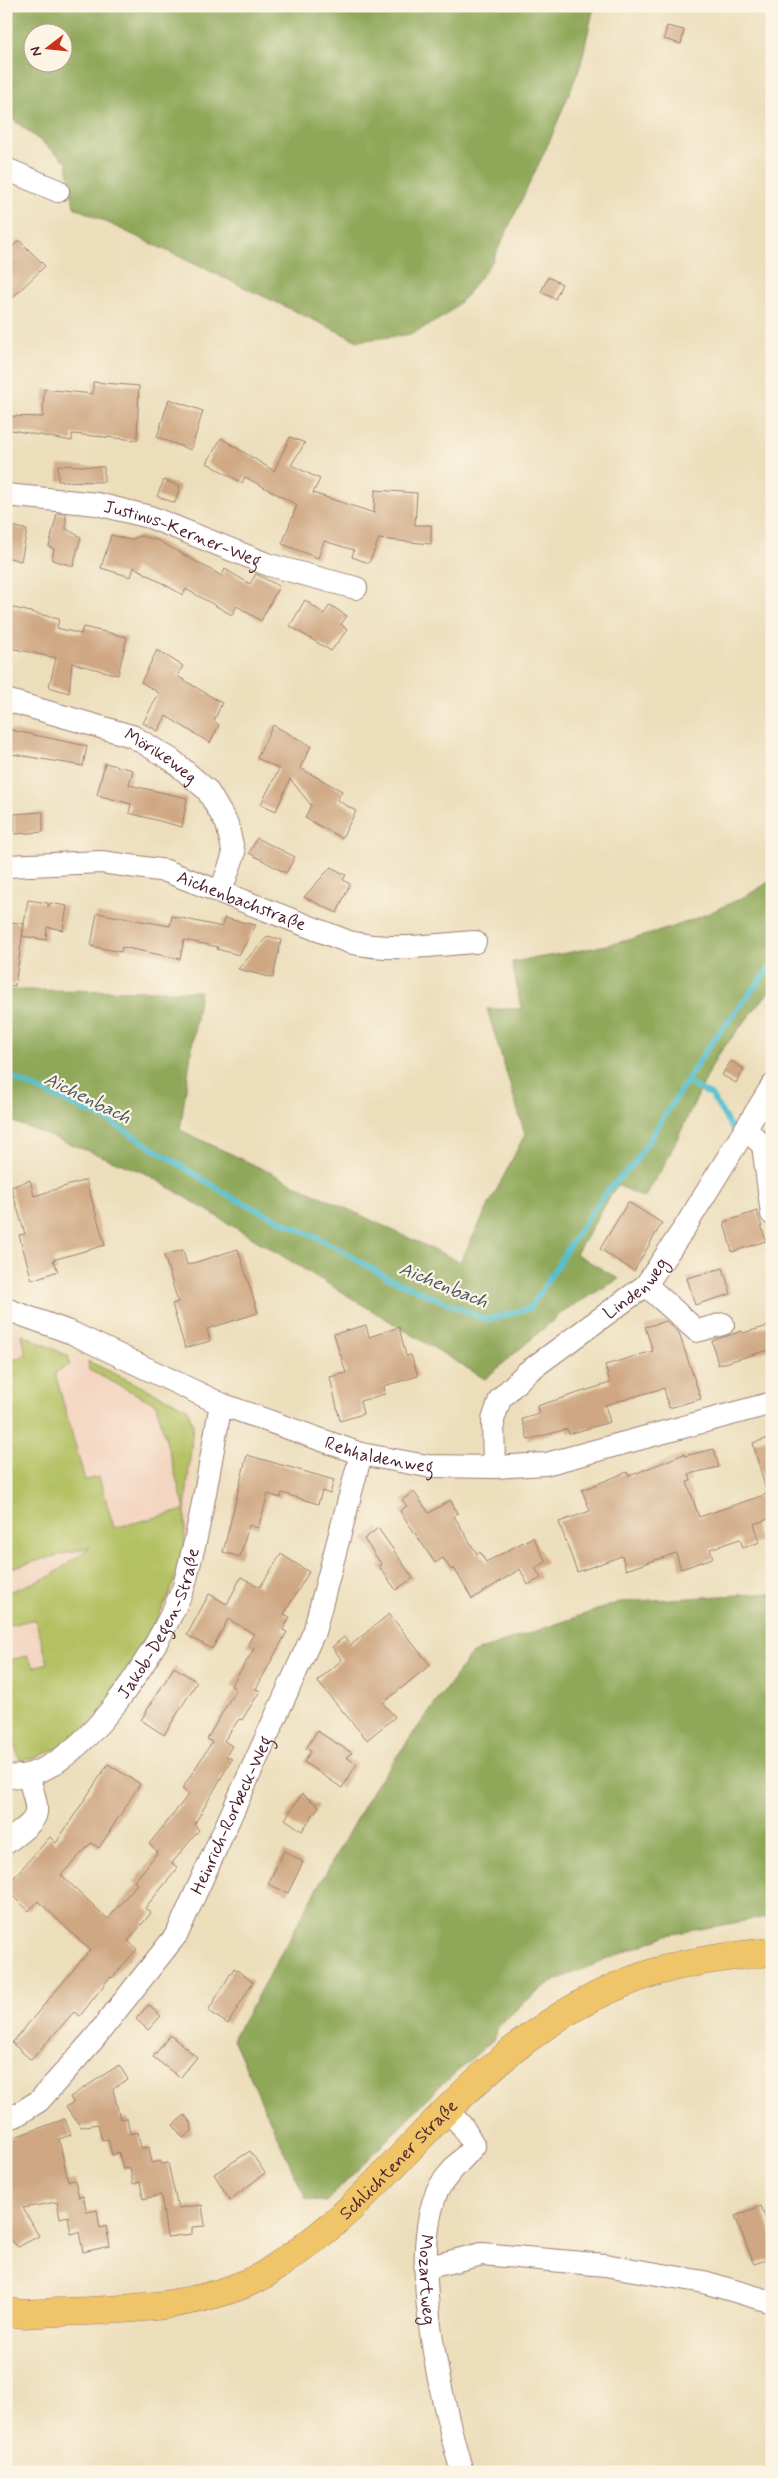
<svg xmlns="http://www.w3.org/2000/svg" width="778" height="2478" viewBox="0 0 778 2478" font-family="Mynerve,sans-serif">
	<style>
		.built { fill: #f3d4bf }
		.green { fill: #b3c163; stroke: #7e7047 }
		.forest { fill: #8ea759; stroke: #6c6342; fill-rule: evenodd }
		.lines { fill: none; stroke-linecap: round; stroke-linejoin: round }
		.stream { stroke: #54c0cf; stroke-width: 5.5 }
		.building { fill: #cfa883 }
		.minor-casing { stroke: #9b7e73; stroke-width: 24 }
		.major-casing { stroke: #9b7e73; stroke-width: 29 }
		.minor { stroke: #fff; stroke-width: 22 }
		.major { stroke: #f0c469; stroke-width: 28 }
		.labels { text-anchor: middle; stroke-width: 4.5; stroke-linejoin: round; paint-order: stroke }
		.street-label { font-size: 18px; fill: #4a1f2b; stroke: #fcf5e5 }
		.water-label { font-size: 19px; font-style: italic; fill: #4e5764; stroke: #fcf5e5 }
	</style>
	<rect width="100%" height="100%" fill="#fcf5e5"/>
	<filter id="ink" filterUnits="userSpaceOnUse"><feTurbulence type="fractalNoise" baseFrequency=".02" numOctaves="2"/><feDisplacementMap in="SourceGraphic" scale="10" xChannelSelector="R" yChannelSelector="G"/><feConvolveMatrix kernelMatrix="1 2 1 2 8 2 1 2 1" color-interpolation-filters="sRGB"/></filter>
	<filter id="wash" filterUnits="userSpaceOnUse"><feTurbulence type="fractalNoise" baseFrequency=".0096" numOctaves="4" result="noise"/><feDisplacementMap in="SourceGraphic" scale="20" xChannelSelector="R" yChannelSelector="G"/><feGaussianBlur stdDeviation="1.12" result="paint"/><feColorMatrix in="noise" values="0 0 0 0 0 0 0 0 0 0 0 0 0 0 0 0 0 1.4 0 .05"/><feComposite in="paint" operator="in"/></filter>
	<g filter="url(#wash)">
		<rect width="100%" height="100%" fill="#ecdebb"/>
		<path class="built" d="M6,1328L31,1336L187,1408L193,1425V1467L192,1519L181,1565L32,1759L6,1762Z"/>
		<path class="green" d="M22,1334L68,1356L70,1364L55,1373L85,1480L99,1477L114,1528L185,1510L156,1404L89,1370L88,1361L187,1408L193,1425L185,1510V1550L168,1598L125,1678L91,1723L65,1745L32,1759L20,1760L8,1728L13,1725L6,1706V1661L27,1656L34,1667L48,1663L35,1619L6,1626V1593L51,1576L90,1547L6,1569V1392L13,1390L10,1379H6V1362L26,1355Z"/>
		<path class="forest" d="M6,6H594L581,64L551,138L493,260L466,296L445,316L412,334L358,341L74,207L67,162L6,114ZM32,32H62V62H32Z
			M772,879V988L717,1056L664,1166L644,1198L617,1185L576,1254L619,1279L565,1310L485,1379L147,1174L6,1119V990L200,991L180,1130L460,1262L525,1134L487,1009H521L512,962C586,950 655,939 722,907C740,899 757,891 772,879Z
			M772,1593V1916L667,1935L551,1982L526,2001L498,2026L493,2040L438,2088L326,2202L306,2199L233,2039L373,1789L472,1653L620,1602Z"/>
		<g class="lines">
			<path class="stream" d="M6,1075L111,1122L233,1198L334,1246L386,1277L487,1320L530,1308C563,1260 589,1203 634,1164L708,1047L772,965
				M687,1083L711,1095L733,1130"/>
		</g>
		<g id="blocks">
			<path class="building" d="M667,26L684,30L681,44L664,39Z
				M19,240L45,266L6,304V253Z
				M548,277L562,284L555,299L541,292Z
				M93,382L139,386L137,440L72,434V441L6,429V416L43,417L44,389L93,394Z
				M169,399L203,411L191,450L157,437Z
				M290,437L305,443L291,465L320,479L313,493L374,513L375,490L417,493L415,525H431V544L379,539L369,563L352,557L354,550L324,541L318,558L282,544L297,505L245,477L242,483L207,463L221,438L274,471Z
				M58,465L104,467V482L58,481Z
				M164,480L180,486L175,503L157,496Z
				M57,513L66,514V529L81,537L73,566L52,560L54,549L49,547Z
				M6,524L27,530L21,561L6,557Z
				M111,535L130,540L140,536L157,540L222,576L225,569L250,584L256,574L279,586L261,621L237,606L232,615L186,589L183,595L134,567L131,577L101,568Z
				M305,600L324,614L330,605L347,616L341,624L347,630L331,651L290,626Z
				M6,606L59,619L57,628L81,634L83,627L127,637L118,675L72,663L69,693L49,687L56,658L6,647Z
				M157,650L183,666L177,676L222,703L214,721L219,725L210,743L166,716L158,731L143,723L159,693L141,682Z
				M273,725L311,746L300,768L342,791L337,800L356,811L342,838L305,818L311,805L290,779L276,811L261,804L279,769L257,758Z
				M6,729L87,746L83,766L6,753Z
				M105,763L133,770L129,785L187,798L182,827L129,813L131,804L97,795Z
				M43,812V832L15,834L14,814Z
				M257,838L295,857L286,873L249,853Z
				M331,867L346,875L343,880L350,884L337,913L304,897Z
				M28,900L48,903V907L50,903L67,906L63,930L47,927L46,940L22,936Z
				M97,913L170,926L172,916L222,927L224,918L256,925L239,955L217,949L218,947L184,940L180,959L122,947L121,952L91,946Z
				M6,921L24,924L15,986L6,985Z
				M268,936L281,940L273,978L238,969Z
				M731,1061L744,1069L736,1083L722,1075Z
				M30,1180L34,1196L86,1180L105,1245L53,1260L58,1271L32,1280L19,1235L25,1234L11,1187Z
				M628,1202L662,1223L634,1271L600,1249Z
				M757,1211L766,1241L732,1252L724,1222Z
				M238,1249L258,1313L207,1329L210,1341L185,1348L172,1304L178,1302L164,1255L183,1250L187,1265Z
				M723,1268L731,1294L695,1305L687,1278Z
				M666,1321L679,1333L701,1399L669,1408L664,1388L605,1405L610,1422L569,1434L567,1429L528,1440L522,1419L539,1414L537,1406L610,1383L605,1365L653,1351L645,1327Z
				M366,1325L369,1337L399,1327L406,1356L411,1355L418,1376L384,1386L385,1394L360,1401L363,1414L340,1421L330,1377L346,1373L334,1334Z
				M772,1325V1349L718,1365L712,1341L742,1331L743,1333Z
				M772,1437V1518L754,1524L760,1542L743,1548L740,1539L710,1549L713,1558L681,1569L676,1553L626,1570L622,1556L577,1572L559,1522L590,1511L582,1490L627,1472L629,1476L684,1454V1456L714,1449L719,1467L689,1474L691,1481L687,1482L699,1517L767,1494L753,1443Z
				M247,1455L334,1480L330,1494L322,1491L318,1504L282,1493L281,1498L268,1494L258,1528L249,1525L240,1557L223,1552Z
				M414,1492L429,1513L450,1500L458,1513L454,1516L477,1554L480,1552L486,1562L533,1537L546,1562L535,1568L541,1578L528,1585L520,1569L472,1599L454,1568L451,1570L443,1558L435,1563L400,1511L407,1506L402,1500Z
				M378,1528L413,1578L396,1590L379,1566L382,1565L364,1539Z
				M281,1554L309,1572L284,1614L290,1617L283,1630L287,1632L256,1689L260,1691L242,1720L239,1719L224,1741L232,1746L226,1756L232,1759L194,1825L199,1830L172,1863L178,1868L145,1908L151,1913L128,1941L137,1949L112,1978L110,1977L80,2016L74,2012L31,2060L12,2043L90,1950L38,1901L29,1911L6,1890V1886L50,1837L56,1843L108,1764L140,1784L99,1848L91,1843L61,1875L108,1919L137,1884L134,1882L158,1852L149,1844L189,1794L182,1789L212,1742L207,1739L236,1689L231,1686L254,1649L247,1645L254,1634L228,1619L212,1649L187,1635L209,1594L227,1604L241,1577L260,1587Z
				M389,1614L430,1665L383,1703L395,1717L367,1740L317,1681L342,1660L332,1647L344,1637L351,1645Z
				M174,1667L197,1682L164,1735L141,1720Z
				M317,1731L352,1753L346,1757L357,1764L342,1788L304,1762L311,1751L306,1749Z
				M302,1794L319,1806L302,1831L285,1819Z
				M284,1851L303,1862L288,1893L268,1884Z
				M234,1968L253,1982L228,2024L208,2011Z
				M148,2005L161,2016L148,2030L136,2019Z
				M170,2035L197,2057L180,2078L153,2057Z
				M119,2065L128,2079L113,2089L120,2119L127,2118L130,2134L138,2132L141,2148L149,2147L152,2163L161,2161V2164L168,2163L178,2208L202,2205L205,2226L192,2227V2234L167,2237L161,2195L143,2199L140,2182L133,2184L130,2168L123,2169L119,2153L112,2155L108,2139L102,2140L98,2124L81,2127L66,2107L73,2102L70,2097Z
				M185,2115L191,2123L192,2131L183,2138L173,2125Z
				M65,2119L71,2135L59,2139L68,2181L75,2180L79,2197L83,2196L87,2212L97,2210L100,2228L106,2226L110,2246L83,2252L79,2232L71,2234L68,2216L60,2218L57,2202L23,2208L39,2236L18,2247L12,2241L6,2243V2140Z
				M250,2151L265,2173L230,2200L214,2174Z
				M761,2206L772,2234V2258L754,2264L735,2216Z"/>
		</g>
	</g>
	<g filter="url(#ink)">
		<use href="#blocks" fill-opacity="0" stroke="#9b7e73" stroke-width="1"/>
		<g class="lines">
			<defs>
				<g id="minor">
					<path d="M6,169L58,191"/>
					<path id="s1" d="M6,495L97,504L150,517L269,565L356,588"/>
					<path id="s2" d="M6,700L132,736L172,760L207,790L227,824L234,854L221,891"/>
					<path id="s3" d="M6,866L101,862L166,871L349,942C391,952 433,945 475,942"/>
					<path d="M746,1130L763,1145L772,1214"/>
					<path d="M646,1285L697,1331L723,1324"/>
					<path id="s4" d="M6,1309L72,1333L221,1404L361,1454L427,1466L494,1467L546,1464L772,1403"/>
					<path id="s5" d="M494,1467L493,1420L500,1399L526,1373L646,1285L685,1227L772,1086"/>
					<path id="s6" d="M6,1776C78,1786 162,1643 184,1586C188,1573 190,1559 194,1546C205,1499 212,1452 221,1404"/>
					<path d="M6,1843C42,1815 41,1819 28,1775"/>
					<path id="s7" d="M446,2109L463,2127L474,2146C463,2159 441,2180 436,2194C409,2266 441,2399 462,2472"/>
					<path id="s8" d="M6,2118L15,2116L39,2101L93,2040L177,1934L314,1632L361,1454"/>
					<path d="M425,2268L482,2254L605,2265L704,2282L772,2302"/>
				</g>
				<g id="major">
					<path id="s9" d="M6,2312L24,2314C102,2309 186,2313 258,2278C268,2273 278,2265 287,2259C334,2228 370,2190 409,2149C485,2068 563,1995 673,1967C706,1959 739,1955 772,1952"/>
				</g>
			</defs>
			<use href="#minor" class="minor-casing"/>
			<use href="#major" class="major-casing"/>
			<use href="#minor" class="minor"/>
			<use href="#major" class="major"/>
		</g>
	</g>
	<g class="labels">
		<g class="street-label">
			<text dy="6" stroke="none"><textPath href="#s1" startOffset="182">Justinus-Kerner-Weg</textPath></text>
			<text dy="6" stroke="none"><textPath href="#s2" startOffset="166">Mörikeweg</textPath></text>
			<text dy="6" stroke="none"><textPath href="#s3" startOffset="242">Aichenbachstraße</textPath></text>
			<text dy="6" stroke="none"><textPath href="#s5" startOffset="245">Lindenweg</textPath></text>
			<text dy="6" stroke="none"><textPath href="#s4" startOffset="402">Rehhaldenweg</textPath></text>
			<text dy="6" stroke="none"><textPath href="#s6" startOffset="229">Jakob-Degen-Straße</textPath></text>
			<text dy="6" stroke="none"><textPath href="#s8" startOffset="385">Heinrich-Rorbeck-Weg</textPath></text>
			<text dy="6" stroke="none"><textPath href="#s9" startOffset="441">Schlichtener Straße</textPath></text>
			<text dy="6" stroke="none"><textPath href="#s7" startOffset="195">Mozartweg</textPath></text>
		</g>
		<g class="water-label">
			<text transform="translate(88 1097) rotate(26)" y="7">Aichenbach</text>
			<text transform="translate(444 1284) rotate(22)" y="7">Aichenbach</text>
		</g>
	</g>
	<rect width="778" height="2478" fill="none" stroke="#fcf5e5" stroke-width="25"/>
	<g transform="translate(48 48) rotate(254)"><circle r="24" fill="#fcf5e5" stroke="#b59f9b"/>
	<path d="M0-4L9 19L0 12L-9 19Z" fill="#c8321e"/>
	<text y="-8" font-size="14" font-weight="bold" text-anchor="middle" fill="#4a1f2b">N</text>
	</g>
</svg>
